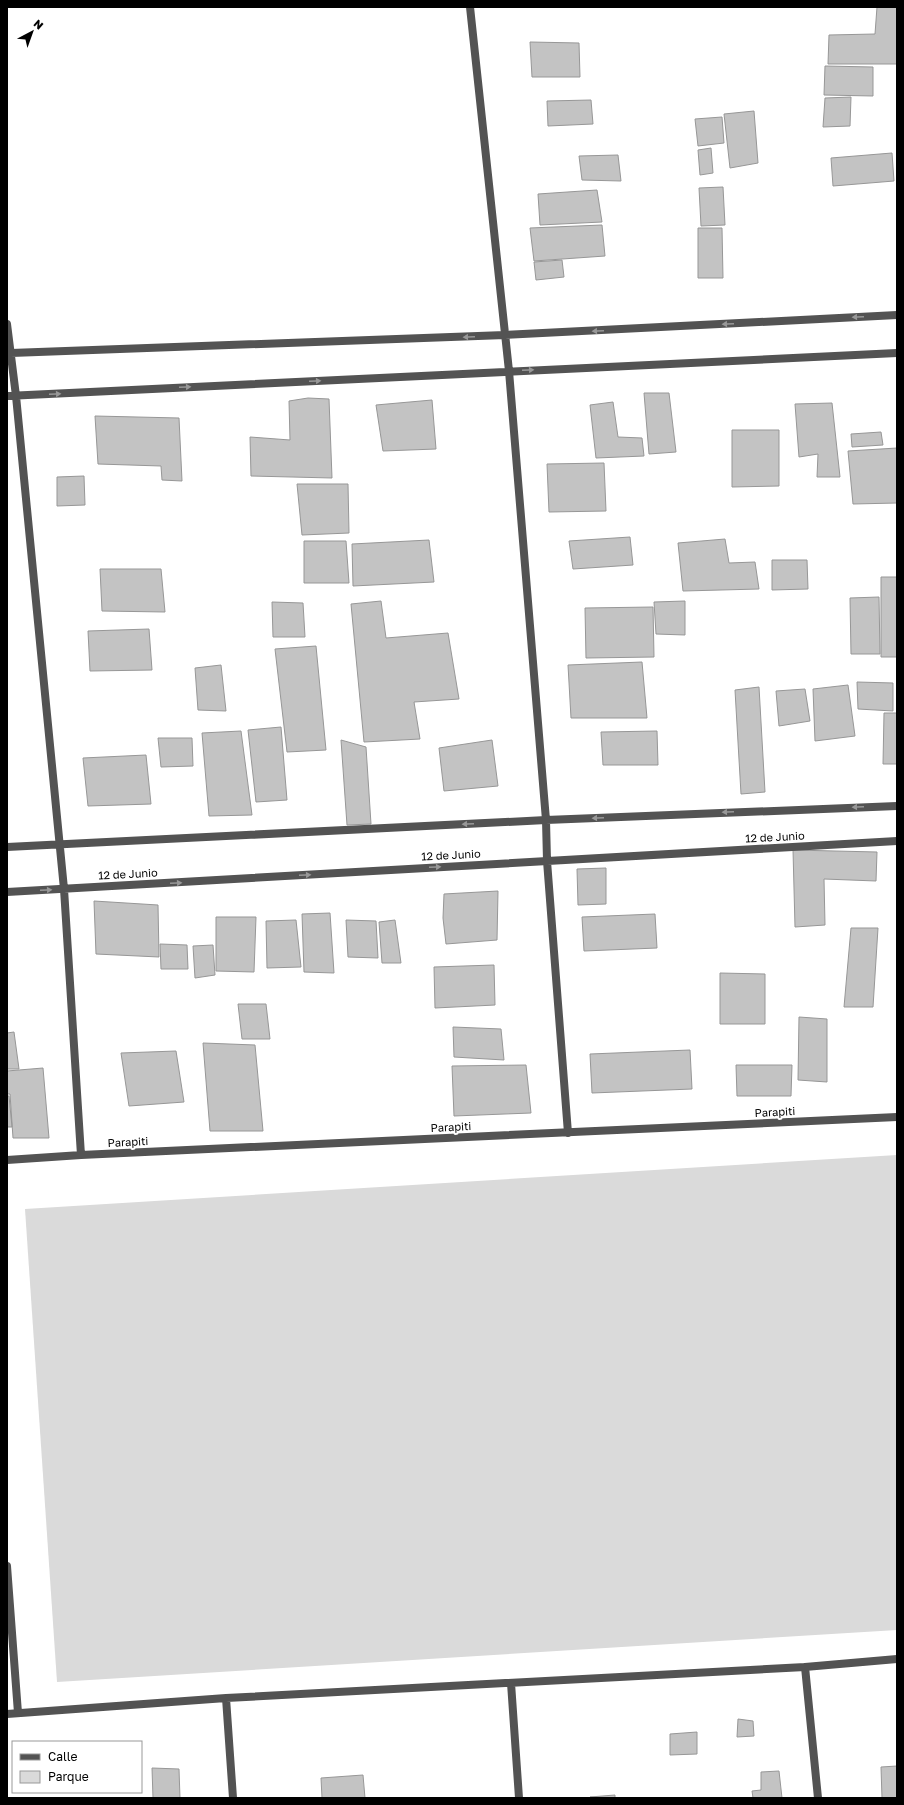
<svg xmlns="http://www.w3.org/2000/svg" width="904" height="1805" viewBox="0 0 904 1805" font-family="'Golos Text',sans-serif">
	<style>
		.green { fill: #dadada }
		.building { fill: #c3c3c3; stroke: #979797 }
		.lines { fill: none; stroke-linecap: round; stroke-linejoin: round }
		.minor { stroke: #535353; stroke-width: 8 }
		.oneway { fill: #989898 }
		.labels { text-anchor: middle; stroke-width: 4; stroke-linejoin: round; paint-order: stroke }
		.street-label { font-size: 11px; fill: #000; stroke: #fff }
	</style>
	<rect width="100%" height="100%" fill="#fff"/>
	<path class="green" d="M897,1155V1630L57,1682L25,1209Z"/>
	<path class="building" d="M877,7H897V64H828L829,35L875,34Z
		M530,42L579,43L580,77H532Z
		M825,66L873,67V96L824,95Z
		M851,97L850,126L823,127L825,98Z
		M591,100L593,124L548,126L547,101Z
		M754,111L758,163L730,168L724,114Z
		M722,117L724,143L698,146L695,119Z
		M711,148L713,173L700,175L698,150Z
		M892,153L894,181L833,186L831,158Z
		M618,155L621,181L582,180L579,156Z
		M723,187L725,225L701,226L699,188Z
		M597,190L602,222L540,225L538,194Z
		M602,225L605,256L534,261L530,228Z
		M698,228H722L723,278H698Z
		M562,260L564,277L536,280L534,262Z
		M644,393H669L676,452L649,454Z
		M308,398L329,399L332,478L251,476L250,437L290,440L289,401Z
		M432,400L436,449L383,451L376,405Z
		M613,402L618,437L642,438L644,456L596,458L590,405Z
		M832,403L840,477H817L818,454L799,457L795,404Z
		M95,416L179,418L182,481L162,480L161,466L98,464Z
		M732,430H779V486L732,487Z
		M881,432L883,445L852,447L851,434Z
		M897,448V503L853,504L848,451Z
		M604,463L606,511L549,512L547,464Z
		M84,476L85,505L57,506V477Z
		M297,484H348L349,533L302,535Z
		M630,537L633,565L573,569L569,541Z
		M725,539L729,563L755,562L759,589L683,591L678,543Z
		M429,540L434,582L353,586L352,544Z
		M304,541H346L349,583H304Z
		M772,560H807L808,589L772,590Z
		M100,569H161L165,612L102,611Z
		M881,577H897V657H881Z
		M879,597L880,654H851L850,598Z
		M381,601L386,638L448,633L459,699L414,702L420,739L364,742L351,604Z
		M685,601V635L656,634L654,602Z
		M272,602L303,603L305,637H273Z
		M653,607L654,657L586,658L585,608Z
		M149,629L152,670L90,671L88,631Z
		M316,646L326,750L287,752L275,649Z
		M642,662L647,718H571L568,665Z
		M221,665L226,711L198,710L195,668Z
		M857,682L893,683V711L858,709Z
		M848,685L855,736L815,741L813,689Z
		M759,687L765,792L741,794L735,690Z
		M805,689L810,721L779,726L776,691Z
		M884,713H897V764H883Z
		M281,727L287,800L256,802L248,730Z
		M241,731L252,815L209,816L202,733Z
		M657,731L658,765H603L601,732Z
		M158,738H192L193,766L161,767Z
		M341,740L366,747L371,824L347,825Z
		M492,740L498,786L444,791L439,748Z
		M146,755L151,804L88,806L83,758Z
		M793,850L877,852L876,881L824,879L825,925L795,927Z
		M606,868V904L578,905L577,869Z
		M498,891L497,940L446,944L443,918L444,894Z
		M94,901L158,905L159,957L96,954Z
		M330,913L334,973L304,972L302,914Z
		M655,914L657,948L584,951L582,917Z
		M216,917H256L254,972L216,971Z
		M296,920L301,967L267,968L266,921Z
		M346,920L376,921L378,958L348,957Z
		M395,920L401,963H382L379,922Z
		M851,928H878L873,1007H844Z
		M160,944L187,945L188,969H161Z
		M213,945L215,975L195,978L193,946Z
		M494,965L495,1005L435,1008L434,967Z
		M720,973L765,974V1024H720Z
		M238,1004H266L270,1039H242Z
		M799,1017L827,1019V1082L798,1080Z
		M453,1027L501,1029L504,1060L454,1057Z
		M14,1032L19,1069H7V1033Z
		M203,1043L255,1045L263,1131H210Z
		M690,1050L692,1089L592,1093L590,1054Z
		M176,1051L184,1102L129,1106L121,1053Z
		M526,1065L531,1113L454,1116L452,1066Z
		M736,1065H792L791,1096H737Z
		M43,1068L49,1138H13L10,1094H7V1071Z
		M7,1096H9L12,1127H7Z
		M738,1719L753,1721L754,1736L737,1737Z
		M697,1732V1754L670,1755V1734Z
		M897,1766V1798H882L881,1767Z
		M152,1768L179,1769L180,1798H153Z
		M779,1771L782,1798H753L752,1791L761,1790V1772Z
		M363,1775L365,1798H322L321,1778Z
		M615,1795V1798L590,1797Z"/>
	<g class="lines">
		<path class="minor" d="M470,7L509,371L546,820L547,861L568,1133
			M7,324L16,396L64,889L81,1155
			M11,353L505,335L897,315
			M7,396L897,353
			M7,847L546,820L897,806
			M7,892L897,841
			M7,1160L81,1155L897,1117
			M7,1566L18,1713
			M805,1667L818,1798
			M511,1683L519,1798
			M226,1698L233,1798
			M7,1714L226,1698L805,1667L897,1659"/>
	</g>
	<defs><path id="oneway-solid" d="M-6-.8H1V-3.2L6.5 0L1 3.2V.8H-6Z"/></defs>
	<g class="oneway">
		<use href="#oneway-solid" transform="translate(858 317) rotate(177)"/>
		<use href="#oneway-solid" transform="translate(728 324) rotate(177)"/>
		<use href="#oneway-solid" transform="translate(598 331) rotate(177)"/>
		<use href="#oneway-solid" transform="translate(469 337) rotate(178)"/>
		<use href="#oneway-solid" transform="translate(528 370) rotate(-3)"/>
		<use href="#oneway-solid" transform="translate(315 381) rotate(-3)"/>
		<use href="#oneway-solid" transform="translate(185 387) rotate(-3)"/>
		<use href="#oneway-solid" transform="translate(55 394) rotate(-3)"/>
		<use href="#oneway-solid" transform="translate(858 807) rotate(178)"/>
		<use href="#oneway-solid" transform="translate(728 812) rotate(178)"/>
		<use href="#oneway-solid" transform="translate(598 818) rotate(178)"/>
		<use href="#oneway-solid" transform="translate(468 824) rotate(177)"/>
		<use href="#oneway-solid" transform="translate(435 867) rotate(-3)"/>
		<use href="#oneway-solid" transform="translate(305 875) rotate(-3)"/>
		<use href="#oneway-solid" transform="translate(176 883) rotate(-3)"/>
		<use href="#oneway-solid" transform="translate(46 890) rotate(-3)"/>
	</g>
	<g class="labels">
		<g class="street-label">
			<text transform="translate(775 837) rotate(-3)" y="4">12 de Junio</text>
			<text transform="translate(451 855) rotate(-3)" y="4">12 de Junio</text>
			<text transform="translate(128 874) rotate(-3)" y="4">12 de Junio</text>
			<text transform="translate(775 1112) rotate(-3)" y="4">Parapiti</text>
			<text transform="translate(451 1127) rotate(-3)" y="4">Parapiti</text>
			<text transform="translate(128 1142) rotate(-3)" y="4">Parapiti</text>
		</g>
	</g>
	<rect width="904" height="1805" fill="none" stroke="#000000" stroke-width="16"/>
	<rect x="12" y="1741" width="130" height="52" fill="#ffffff" stroke="#999999"/>
	<rect x="20" y="1754" width="20" height="6" fill="#535353" stroke="#999999"/>
	<text x="48" y="1761" font-size="12" fill="#000000">Calle</text>
	<rect x="20" y="1771" width="20" height="12" fill="#dadada" stroke="#999999"/>
	<text x="48" y="1781" font-size="12" fill="#000000">Parque</text>
	<g transform="translate(32 32) rotate(41)" stroke="#ffffff" stroke-width="3" paint-order="stroke">
	<path d="M0-3L7 15L0 10L-7 15Z" fill="#000000"/>
	<text y="-6" font-size="11" font-weight="bold" text-anchor="middle" fill="#000000">N</text>
	</g>
</svg>
